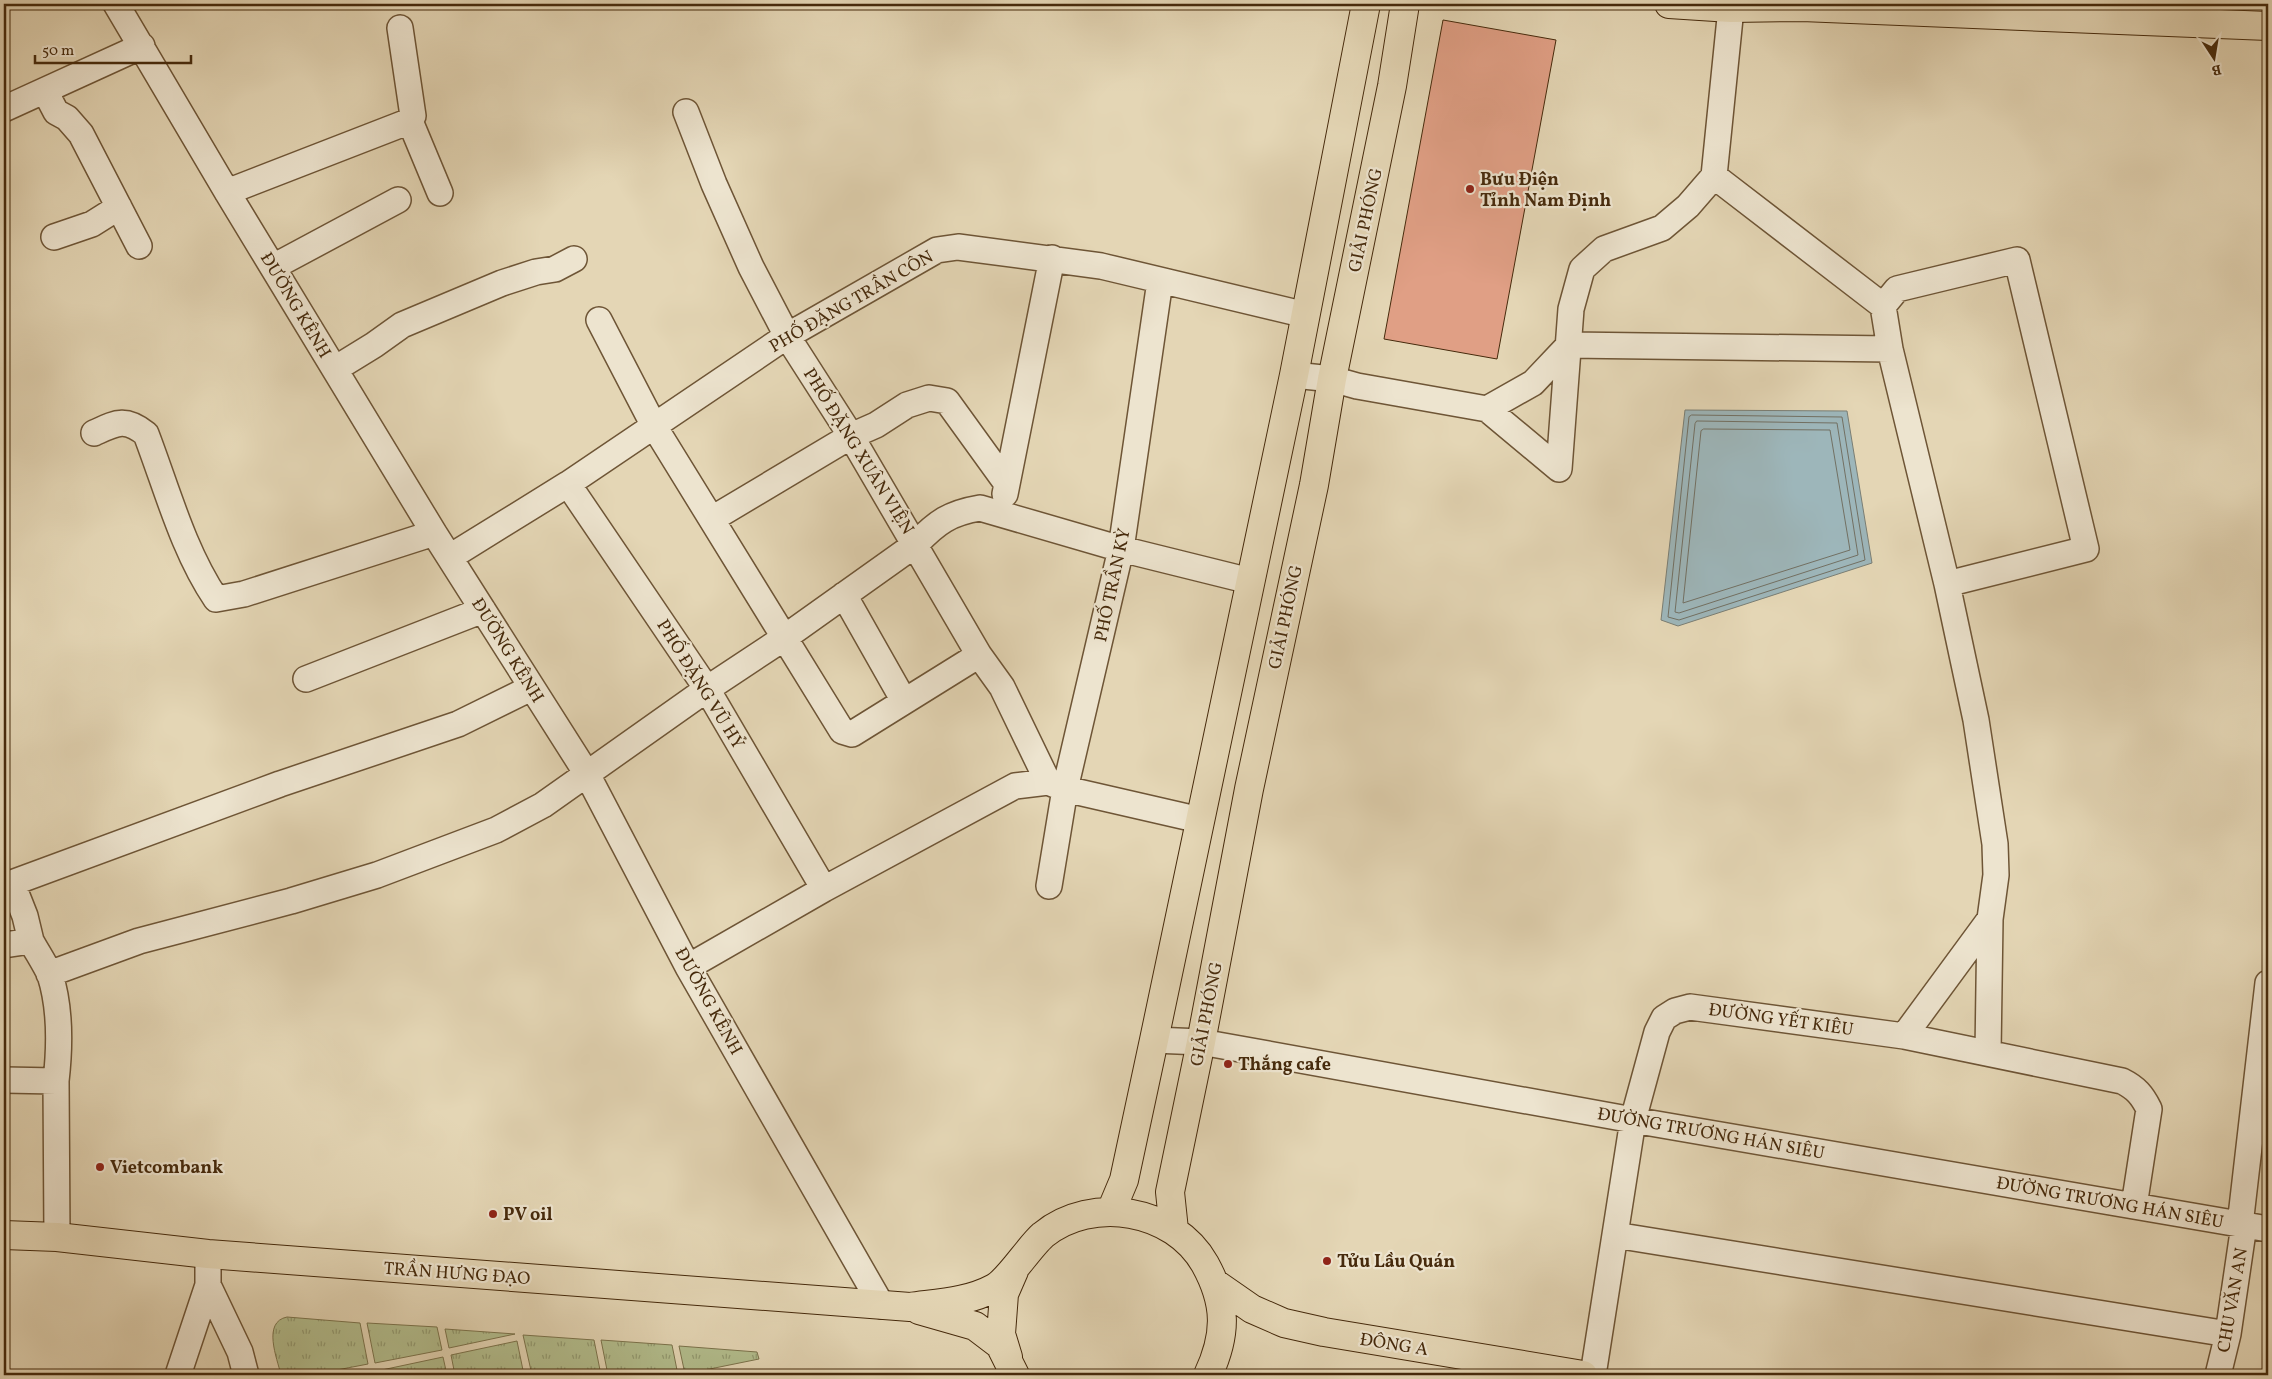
<svg xmlns="http://www.w3.org/2000/svg" width="2272" height="1379" viewBox="0 0 2272 1379" font-family="Vollkorn,serif">
	<style>
		.grass { fill: url(#grass-tufts); stroke: #7c744d }
		.water { fill: #9db6ba; stroke: #7a7e74 }
		.lines { fill: none; stroke-linecap: round; stroke-linejoin: round }
		.shore { stroke: #727063; stroke-width: 1 }
		.building { fill: #e09f85; stroke: #462a0c }
		.minor-casing { stroke: #6e5536; stroke-width: 28 }
		.major-casing { stroke: #462a0c; stroke-width: 30 }
		.minor { stroke: #ede4cf; stroke-width: 25 }
		.major { stroke: #e4d6b5; stroke-width: 28 }
		.poi-dot { fill: #8f2418; stroke: #ede4cf; stroke-width: 2 }
		.labels { text-anchor: middle; stroke-width: 4.5; stroke-linejoin: round; paint-order: stroke }
		.poi-label { font-size: 18px; font-weight: bold; fill: #462a0c; stroke: #ede4cf; text-anchor: start }
		.street-label { font-size: 18px; fill: #462a0c; stroke: #ede4cf }
	</style>
	<defs>
		<pattern id="grass-tufts" width="24" height="20" patternUnits="userSpaceOnUse" patternTransform="scale(1.25)"><rect width="24" height="20" fill="#b3be8e"/><path d="M3 7l-1-3M5 7V3M7 7l1-3M15 17l-1-3M17 17v-4M19 17l1-3" fill="none" stroke="#939b72"/></pattern>
	</defs>
	<rect width="100%" height="100%" fill="#e4d6b5"/>
	<filter id="stains"><feTurbulence type="fractalNoise" baseFrequency=".004" numOctaves="4"/><feColorMatrix values="0 0 0 0 .2 0 0 0 0 .09 0 0 0 0 .02 0 0 0 .5 -.17"/></filter>
	<radialGradient id="worn" r=".72"><stop offset=".6" stop-color="#630" stop-opacity="0"/><stop offset="1" stop-color="#630" stop-opacity=".3"/></radialGradient>
	<path class="grass" d="M287,1317L360,1323L368,1364L311,1375H281C277,1358 262,1322 287,1317Z
		M367,1323L437,1327L442,1350L375,1363Z
		M445,1329L515,1334L449,1348Z
		M523,1335L594,1340L601,1375H532Z
		M601,1340L672,1345L678,1375H608Z
		M517,1341L524,1375H455L451,1355Z
		M679,1346L757,1352L759,1359L685,1374Z
		M443,1357L447,1375H378L377,1371Z"/>
	<path class="water" d="M1685,410L1847,411L1872,563L1678,626L1661,620Z"/>
	<g class="lines">
		<path class="shore" d="M1692,415L1842,417L1865,560L1679,620L1668,617L1689,417Z
			M1697,421L1837,423L1858,555L1679,613L1675,612L1695,424Z
			M1704,429L1830,430L1850,550L1683,603L1701,431Z"/>
	</g>
	<path class="building" d="M1443,20L1556,40L1497,359L1384,339Z"/>
	<g class="lines">
		<defs>
			<path id="minor" d="M116,4L227,192L434,533L587,774L688,967L882,1306
				M45,91L56,112L67,118L81,134L139,246
				M4,109L142,46
				M686,112L714,184L751,267L787,336L851,436L979,655L1002,687L1048,782
				M410,121L440,193
				M1714,176L1883,306L1890,349L1947,584L2086,549L2017,260L1897,289L1883,306
				M227,192L410,121L413,116L400,28
				M54,237L92,224L119,207
				M273,267L398,200
				M599,320L654,426L842,731L852,734L979,655
				M335,369L374,345L402,325L502,283L536,272L555,269L574,259
				M1294,375L1332,379L1357,386L1487,409L1559,469L1571,309L1582,269L1604,249L1662,228L1688,206L1714,176L1731,8
				M1487,409L1533,383L1569,345L1890,349
				M94,433C116,423 125,417 146,434C167,489 183,550 216,599L244,594L434,533
				M568,484L707,689L824,889
				M1005,494L1052,258
				M712,519L851,436L876,425L907,405L929,398L947,401L1007,484
				M450,557L568,484L787,336L937,250L958,247L1101,266L1306,315
				M1947,584L1976,720L1995,844L1996,875L1990,919L1988,1053
				M844,595L904,701
				M306,679L483,610
				M1049,886L1065,789L1121,549L1160,281
				M31,941L25,916L12,883L280,784L458,724L531,688
				M4,945L31,941C37,952 45,964 50,975C61,1009 60,1046 56,1081
				M688,967L824,889L1015,786L1048,782L1065,789L1200,820
				M49,974L139,941L291,901L377,875L496,830L543,805L707,689L784,638L916,544C937,522 950,513 980,508L1121,549L1250,581
				M1904,1036L1990,919
				M1154,1040L1201,1042L1633,1120L2268,1229
				M4,1080L56,1081L57,1237
				M2240,1225L2268,983
				M1615,1235L2228,1334
				M208,1254V1285L240,1352L246,1375
				M178,1375L208,1285
				M1593,1375L1633,1120L1657,1032L1664,1018L1675,1011L1690,1007L1904,1036L2122,1081C2136,1088 2142,1095 2149,1109L2134,1206
				M2218,1375L2228,1334L2244,1225"/>
			<path id="major" d="M1669,4L1731,8L1802,7L2268,26
				M1111,1211L1124,1180L1154,1040L1294,375L1366,4
				M1174,1230L1170,1192L1201,1042L1249,789L1314,485L1332,379L1392,86L1405,4
				M4,1235L57,1237L208,1254L910,1307C939,1303 968,1302 994,1288C1008,1281 1029,1247 1043,1235C1092,1195 1174,1209 1205,1264C1227,1304 1227,1334 1208,1375
				M1216,1284L1252,1309L1284,1323L1324,1332L1583,1375
				M919,1310L975,1326L1000,1345L1015,1375
				M1008,1357L1001,1334L1004,1294L1014,1271"/>
		</defs>
		<use href="#minor" class="minor-casing"/>
		<use href="#major" class="major-casing"/>
		<use href="#minor" class="minor"/>
		<use href="#major" class="major"/>
	</g>
	<g class="poi-dot">
		<circle cx="1470" cy="189" r="5"/>
		<circle cx="1228" cy="1064" r="5"/>
		<circle cx="100" cy="1167" r="5"/>
		<circle cx="493" cy="1214" r="5"/>
		<circle cx="1327" cy="1261" r="5"/>
	</g>
	<g class="labels">
		<g class="poi-label">
			<text x="1480" y="185">Bưu Điện<tspan x="1480" dy="21">Tỉnh Nam Định</tspan></text>
			<text x="1238" y="1070">Thắng cafe</text>
			<text x="110" y="1173">Vietcombank</text>
			<text x="503" y="1220">PV oil</text>
			<text x="1337" y="1267">Tửu Lầu Quán</text>
		</g>
		<g class="street-label">
			<text transform="translate(1365 220) rotate(-78)" y="6">GIẢI PHÓNG</text>
			<text transform="translate(851 301) rotate(-30)" y="6">PHỐ ĐẶNG TRẦN CÔN</text>
			<text transform="translate(296 305) rotate(59)" y="6">ĐƯỜNG KÊNH</text>
			<text transform="translate(859 451) rotate(58)" y="6">PHỐ ĐẶNG XUÂN VIỆN</text>
			<text transform="translate(1112 585) rotate(-78)" y="6">PHỐ TRẦN KỲ</text>
			<text transform="translate(1285 617) rotate(-78)" y="6">GIẢI PHÓNG</text>
			<text transform="translate(508 650) rotate(58)" y="6">ĐƯỜNG KÊNH</text>
			<text transform="translate(701 684) rotate(58)" y="6">PHỐ ĐẶNG VŨ HỶ</text>
			<text transform="translate(709 1001) rotate(61)" y="6">ĐƯỜNG KÊNH</text>
			<text transform="translate(1206 1014) rotate(-79)" y="6">GIẢI PHÓNG</text>
			<text transform="translate(1781 1019) rotate(8)" y="6">ĐƯỜNG YẾT KIÊU</text>
			<text transform="translate(1711 1133) rotate(10)" y="6">ĐƯỜNG TRƯƠNG HÁN SIÊU</text>
			<text transform="translate(2110 1202) rotate(10)" y="6">ĐƯỜNG TRƯƠNG HÁN SIÊU</text>
			<text transform="translate(457 1273) rotate(4)" y="6">TRẦN HƯNG ĐẠO</text>
			<text transform="translate(2232 1300) rotate(-80)" y="6">CHU VĂN AN</text>
			<text transform="translate(1394 1344) rotate(9)" y="6">ĐÔNG A</text>
		</g>
	</g>
	<rect width="2272" height="1379" fill="none" stroke="#e4d6b5" stroke-width="20"/>
	<rect x="5" y="5" width="2262" height="1369" fill="none" stroke="#462a0c" stroke-width="2.5"/>
	<rect x="10" y="10" width="2252" height="1359" fill="none" stroke="#462a0c"/>
	<g transform="translate(2214 58) rotate(168)" stroke="#ede4cf" stroke-width="4" paint-order="stroke">
	<path d="M0-4L9 19L0 12L-9 19Z" fill="#462a0c"/>
	<text y="-8" font-size="14" font-weight="bold" text-anchor="middle" fill="#462a0c">B</text>
	</g>
	<path d="M35 55v8h156v-8" fill="none" stroke="#462a0c" stroke-width="2.5"/>
	<text x="42" y="55" font-size="15" fill="#462a0c" stroke="#ede4cf" stroke-width="4" paint-order="stroke">50 m</text>
	<rect width="100%" height="100%" filter="url(#stains)"/>
	<rect width="100%" height="100%" fill="url(#worn)"/>
</svg>
